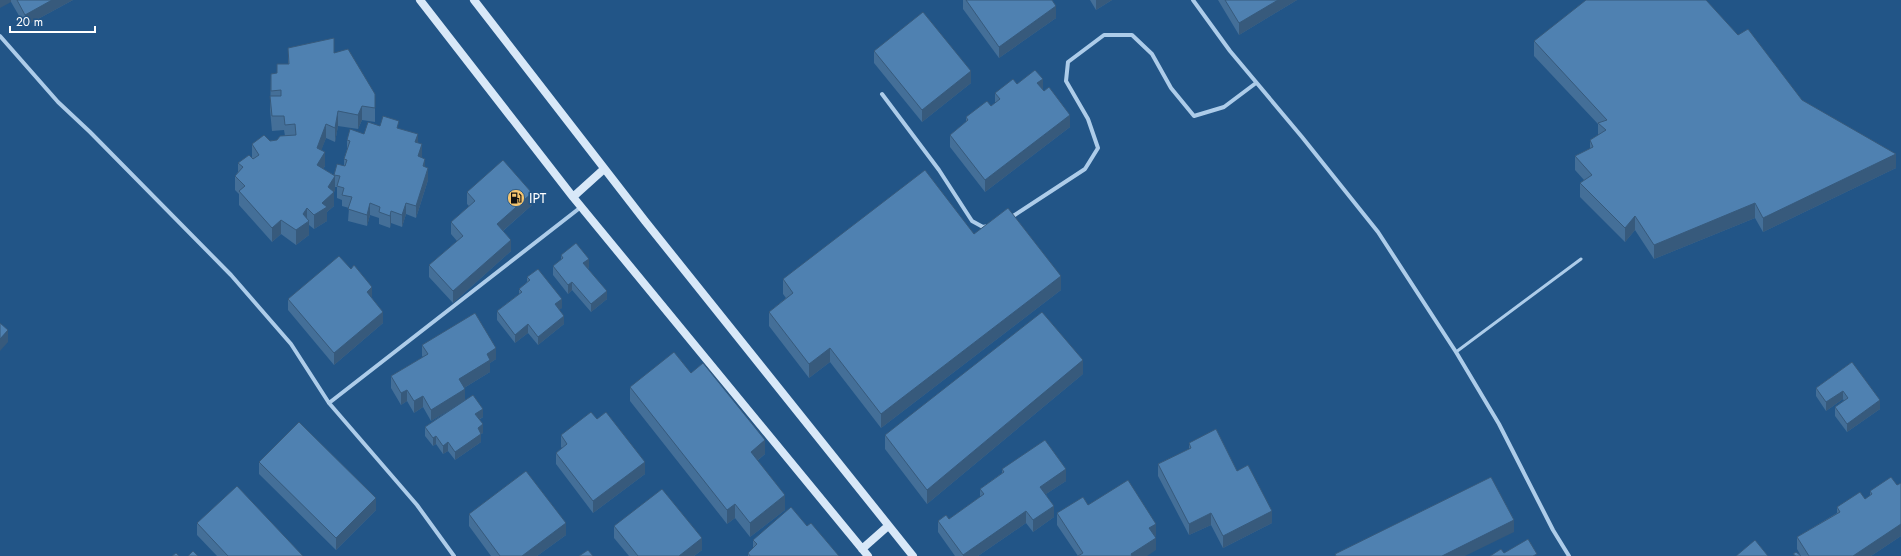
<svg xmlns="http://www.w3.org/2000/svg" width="1901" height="556" viewBox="0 0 1901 556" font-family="Jost,sans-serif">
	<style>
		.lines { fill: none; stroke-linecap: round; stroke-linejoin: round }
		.lane { stroke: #adcce9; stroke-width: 3 }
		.street { stroke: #adcce9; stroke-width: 4 }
		.secondary { stroke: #d8e8f8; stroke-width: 8 }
		.wall { fill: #446f98 }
		.shaded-wall { fill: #375a7c }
		.building { fill: #4f81b1; stroke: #375a7c }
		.labels { text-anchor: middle; stroke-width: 3.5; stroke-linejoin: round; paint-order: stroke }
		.poi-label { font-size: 14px; fill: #fff; stroke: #225587; text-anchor: start }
	</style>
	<rect width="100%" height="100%" fill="#225587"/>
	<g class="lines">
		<path class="lane" d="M1456,352L1581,259"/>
		<path class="street" d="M1193,0L1230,51L1302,137L1378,232L1456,352L1499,424L1553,530L1569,556
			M0,36L58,102L90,132L231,275L291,344L329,403L417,505L454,556
			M882,94L939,170L972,221L983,227L988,226
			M1010,218L1085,169L1098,148L1088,119L1066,81L1068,62L1104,35H1132L1152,54L1171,88L1194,116L1224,107L1256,83
			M329,403L581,207"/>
		<path class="secondary" d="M420,0L573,197L868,556
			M474,0L645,221L913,556
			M573,197L604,169
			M862,549L888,526"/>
	</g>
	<path class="wall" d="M0,0H73L25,26L11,2Z
		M963,0H1052L1056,18L999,58L963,9Z
		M1090,0H1112L1096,10Z
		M1218,0H1297L1239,35Z
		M1738,35L1802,100L1896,168L1763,232L1755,218L1654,259L1635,230L1625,242L1580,197V183L1584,180L1575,170V156L1590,149V140L1598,135V124L1534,56V41Z
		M288,48L334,53L375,108V122L362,120L358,129L338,126L335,142L326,138L321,150L325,166L323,169L334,175L344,166V159L347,150V140L364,134L380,126L399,129L418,143L422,156L421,157L425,167L428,180L416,218L406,214L402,227L391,223L390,228L379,224V218L370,215L367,226L348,221L349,208L342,206V200L337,198V187H335V190L334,192V206L327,212V221L314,229L309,225V235L296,245L281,234L272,242L239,205V194L235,190V176L238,172V163L253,159L252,158V144L270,141L277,140L285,136L284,130L272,131L270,110L271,74H277V64H288Z
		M874,51L971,83L922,122L874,63Z
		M1017,84L1043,90L1070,127L985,192L950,147V135L966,122V117L991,106L995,103V93Z
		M467,192L532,205L503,231L511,251L453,303L429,277V265L457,241L451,234V222L469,206L467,204Z
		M974,234L1061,290L881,428L830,362L809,378L769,326V312L786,298L783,294V279Z
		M561,255L589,267L588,268L607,299L591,312L572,290L568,294L553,275V266L561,260Z
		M527,277L562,308L559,309L564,324L538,345L528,333L515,343L497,320V311L519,294V289L527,282Z
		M372,298L383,323L334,365L288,310V299Z
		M422,345L496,359L490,363V372L464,388L465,400L483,417L479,420L483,433L481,434V442L455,460L448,451L443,454L436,444L433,446L425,436V427L454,407L431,421L423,407L414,413L407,401L401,405L391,388V376L423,357L422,356Z
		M1852,362L1880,409L1847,432L1835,416V407L1844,401L1843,399L1826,411L1816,396V388Z
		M691,373L765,454L757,461L785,510L750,537L735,518L727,524L630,401V387Z
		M1083,374L927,504L885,449V435Z
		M561,435L645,474L593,513L556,464V453L562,448L561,447Z
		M1189,443L1272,523L1223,548L1211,525L1189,535L1158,476V464L1189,449Z
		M259,462L376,510L336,550L259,474Z
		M1002,469L1066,481L1046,494L1054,517L1033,532L1026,523L978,556H955L938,532V521L949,519L980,497V489L1002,473Z
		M1901,483V536L1871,556H1801L1797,549V537L1837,513V507L1865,499L1870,496V491L1897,485Z
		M1088,505L1156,536H1155L1156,550L1078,556L1057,525V513Z
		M469,514L566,535L537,556H491L469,526Z
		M197,523L303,556H217L197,535Z
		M614,526L702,550L694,556H629L614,538Z
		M807,526L839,556H748V553L753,548V540Z"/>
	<path class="shaded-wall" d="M0,0H11V2L0,8Z
		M52,0H73L25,26V15Z
		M1096,0H1112L1096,10Z
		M1278,0H1297L1239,35V23Z
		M1056,6V18L999,58V47Z
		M971,71V83L922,122V110Z
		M1043,79V90L1037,83Z
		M362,106V120L358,129V115Z
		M338,111V126L335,142V128Z
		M1070,115V127L985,192V180Z
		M326,124V138L317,162V148Z
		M418,134V146L415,142Z
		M422,144V156L418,168V156Z
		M325,152V166L317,179V165Z
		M1896,154V168L1763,232V218Z
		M425,159V170L423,166Z
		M428,168V180L416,218V206Z
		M335,176V190L334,192V206L327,212V221L314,229V215L322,203L328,187Z
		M532,193V205L497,236V224Z
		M370,203V215L367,226V215Z
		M406,203V214L402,227V215Z
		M1755,203V218L1654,259V245Z
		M307,208V223L309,221V235L296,245V230L303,214Z
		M391,211V223L390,228V216Z
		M1635,216V230L1625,242V228Z
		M281,220V234L272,242V228Z
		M511,240V251L453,303V291Z
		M589,259V267L583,272V263Z
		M1061,276V290L881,428V414Z
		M572,282V290L568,294V285Z
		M372,287V298L367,292Z
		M607,291V299L591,312V304Z
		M562,299V308L555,313V304Z
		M383,312V323L334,365V353Z
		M564,316V324L538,345V337Z
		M528,324V333L515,343V335Z
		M8,330V342L0,351V339Z
		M496,348V359L490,363V372L459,391V379L487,354Z
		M830,348V362L809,378V364Z
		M1083,360V374L927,504V490Z
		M465,389V401L431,421V410Z
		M407,390V401L401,405V393Z
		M1843,391V399L1826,411V402Z
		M423,396V407L414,413V401Z
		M1880,400V409L1847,432V424Z
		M483,409V417L475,422V414Z
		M483,424V433L481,434V442L455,460V452L478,428Z
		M436,436V444L433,446V438Z
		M765,440V454L751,466V452Z
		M448,442V451L443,454V446Z
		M645,462V474L593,513V501Z
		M1066,469V481L1040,498V487Z
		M785,495V510L750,537V523Z
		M376,498V510L336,550V538Z
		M735,504V518L727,524V510Z
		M1054,506V517L1033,532V520Z
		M1026,511V523L978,556H963V555Z
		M1272,511V523L1223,548V536Z
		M1211,513V525L1189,535V524Z
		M1514,520V532L1465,556H1442Z
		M566,523V535L537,556H522Z
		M1156,524V536L1149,539V528Z
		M1901,524V536L1871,556H1853Z
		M702,538V550L694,556H679Z
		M1156,538V550L1147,556H1131V554Z"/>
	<path class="building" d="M17,0H52L25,15Z
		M966,0H1052L1056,6L999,47Z
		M1225,0H1278L1239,23Z
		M1586,0H1706L1738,35L1748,29L1802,100L1896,154L1763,218L1755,203L1654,245L1635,216L1625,228L1580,183L1592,175L1575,156L1593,147L1590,140L1606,130L1598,123L1607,120L1534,41Z
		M923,12L971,71L922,110L874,51Z
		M334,38V53L348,49L375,94V108L362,106L358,115L338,111L335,128L326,124L317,148L325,152L317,165L335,176L328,187L334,192L322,203L327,207L314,215L307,208L303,214L309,221L296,230L281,220L272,228L239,191L245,186L235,176L243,167L238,163L249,155L253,159L259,155L252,144L264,135L270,141L277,140L280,136L296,135L295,124L285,125L284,116H272L270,96H281V90L271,91V74L277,73V64H289L288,48Z
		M1035,70L1043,79L1037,83L1044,91L1049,87L1070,115L985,180L950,135L968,120L966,117L987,101L991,106L1000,99L995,93L1013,79L1017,84Z
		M383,116L399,121L397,128L418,134L415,142L422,144L418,156L425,159L423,166L428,168L416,206L406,203L402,215L391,211L390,216L379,212L380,207L370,203L367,215L348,209L352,197L342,195L344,188L337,186L340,176L334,175L337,164L345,166L347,160L344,159L350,141L347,140L350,129L364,134L368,122L380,126Z
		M503,160L532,193L497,224L511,240L453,291L429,265L463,236L451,222L475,201L467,192Z
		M925,170L974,234L1008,208L1061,276L881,414L830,348L809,364L769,312L793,293L783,279Z
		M576,243L589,259L583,263L607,291L591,304L572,282L568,285L553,266L563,258L561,255Z
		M339,256L351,269L354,265L372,287L367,292L383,312L334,353L288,299Z
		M538,269L562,299L555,304L564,316L538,337L528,324L515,335L497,311L522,292L519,289L530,280L527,277Z
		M1042,312L1083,360L927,490L885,435Z
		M475,313L496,348L487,354L490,360L459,379L465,389L431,410L423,396L414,401L407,390L401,393L391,376L428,354L422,345Z
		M0,323L8,330L0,339Z
		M674,352L691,373L703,363L765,440L751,452L785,495L750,523L735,504L727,510L630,387Z
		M1852,362L1880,400L1847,424L1835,407L1848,398L1843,391L1826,402L1816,388Z
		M473,395L483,409L475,414L483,424L478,428L481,434L455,452L448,442L443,446L436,436L433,438L425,427Z
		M591,412L597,419L606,412L645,462L593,501L556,453L567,444L561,435Z
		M299,422L376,498L336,538L259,462Z
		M1216,429L1237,471L1248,465L1272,511L1223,536L1211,513L1189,524L1158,464L1191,448L1189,443Z
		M1045,440L1066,469L1040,487L1054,506L1033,520L1026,511L963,555L938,521L946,515L949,519L984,494L980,489L1004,472L1002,469Z
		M526,471L566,523L522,556H500L469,514Z
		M1491,477L1514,520L1442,556H1336L1335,554Z
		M1891,477L1897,485L1901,483V524L1853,556H1809L1797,537L1840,512L1837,507L1860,492L1865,499L1872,494L1870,491Z
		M1128,480L1156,524L1149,528L1156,538L1131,554L1132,556H1078L1083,553L1057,513L1083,497L1088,505Z
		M237,486L303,556H228L197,523Z
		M662,489L702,538L679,556H638L614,526Z
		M791,507L807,526L811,523L839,556H750L748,553L757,544L753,540Z
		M1528,539L1537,554L1533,556H1490L1501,549L1504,553Z
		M1755,540L1768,556H1736Z
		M588,550L593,556H579Z
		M193,551L198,556H188Z
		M1796,552L1801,556H1796L1793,554Z
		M176,553L179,556H172Z"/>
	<defs>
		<symbol id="fuel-disc" viewBox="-11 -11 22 22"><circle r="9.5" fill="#f5c56f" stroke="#225587"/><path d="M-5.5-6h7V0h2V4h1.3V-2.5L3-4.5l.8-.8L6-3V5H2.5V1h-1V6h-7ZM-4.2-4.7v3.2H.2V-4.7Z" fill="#111"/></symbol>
	</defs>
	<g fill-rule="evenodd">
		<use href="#fuel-disc" x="506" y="188" width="20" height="20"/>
	</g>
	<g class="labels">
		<g class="poi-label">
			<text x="529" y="203">IPT</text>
		</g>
	</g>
	<path d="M10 26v6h85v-6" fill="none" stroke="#ffffff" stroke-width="2"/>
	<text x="16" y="26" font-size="12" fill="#ffffff" stroke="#225587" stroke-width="3" paint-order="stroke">20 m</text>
</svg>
